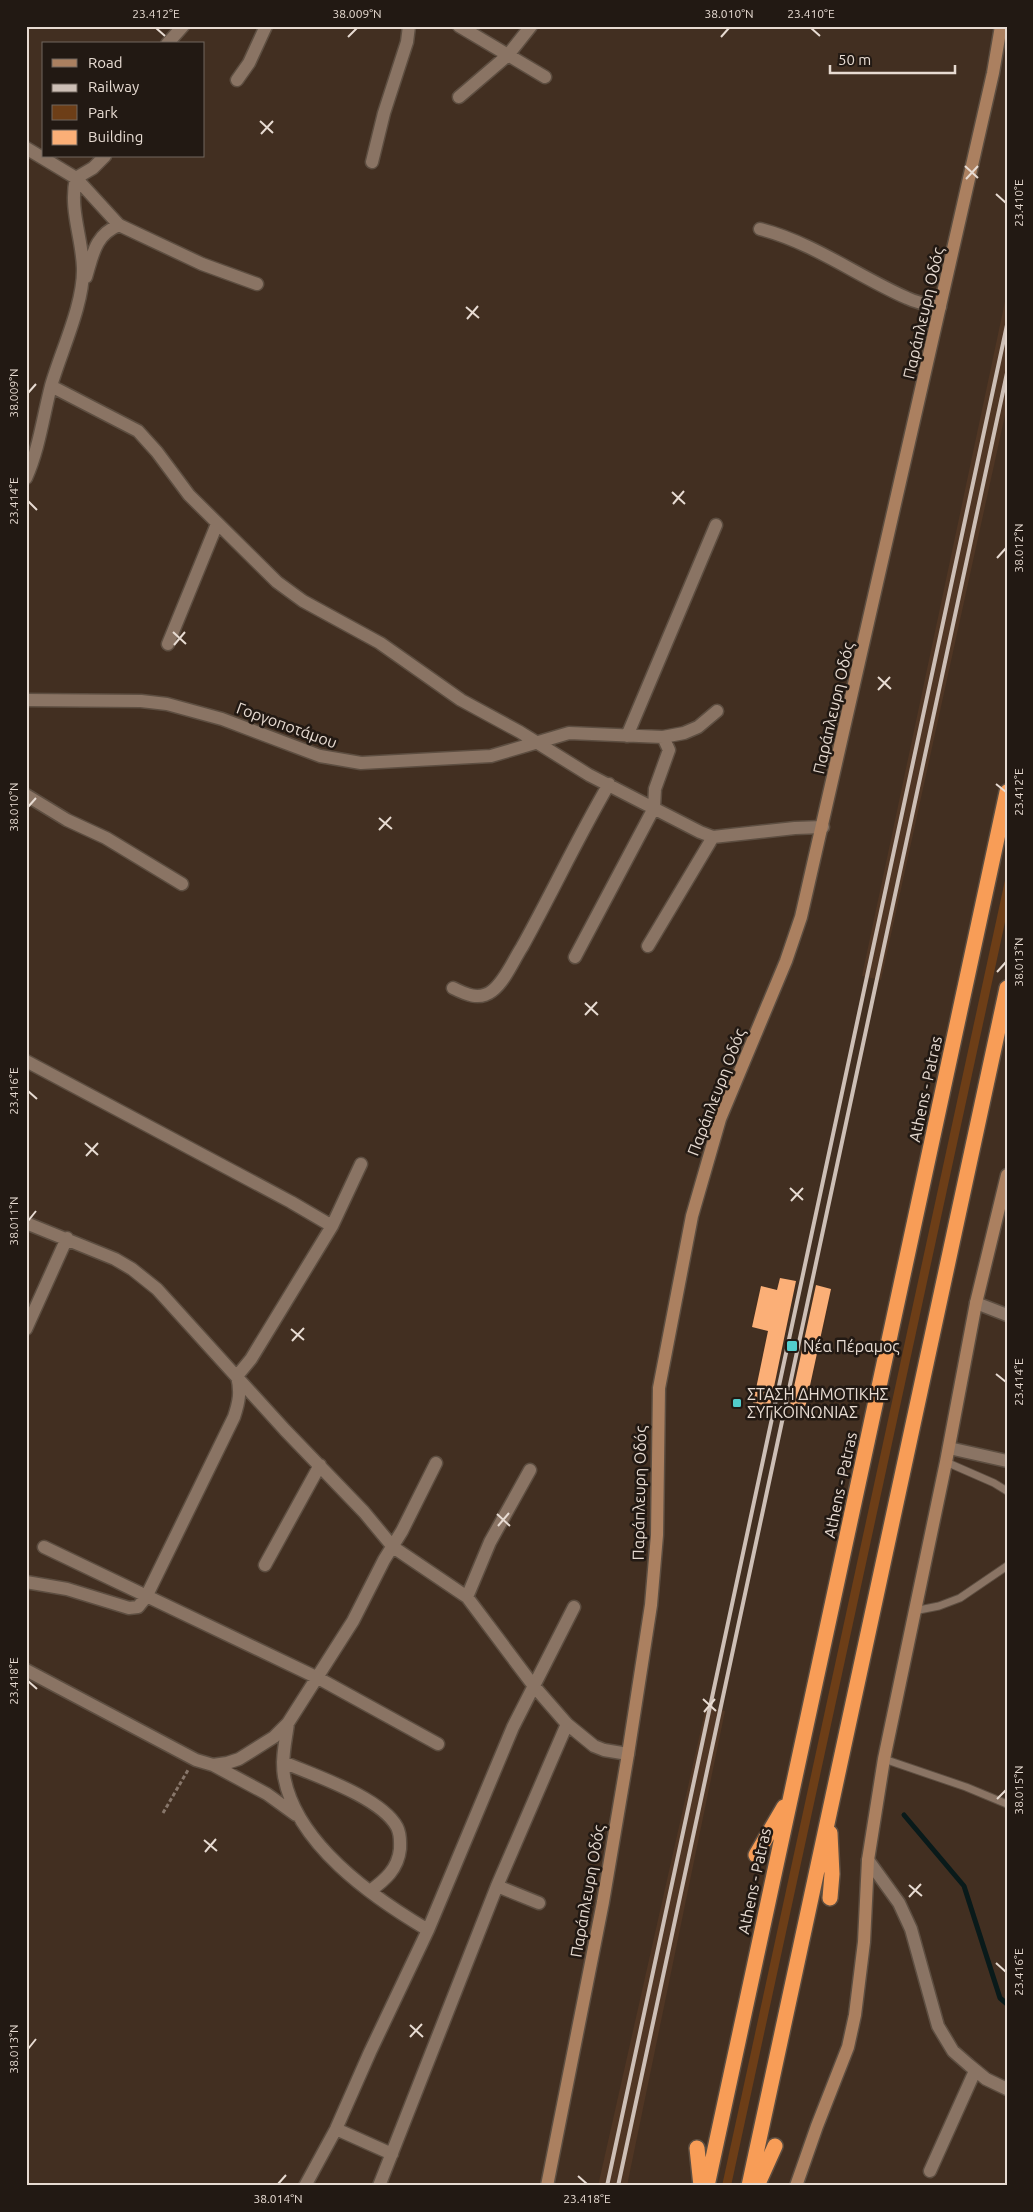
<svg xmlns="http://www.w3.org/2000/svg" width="1033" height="2212" viewBox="0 0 1033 2212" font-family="Ubuntu,sans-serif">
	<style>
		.built { fill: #503624 }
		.green { fill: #6d3e17 }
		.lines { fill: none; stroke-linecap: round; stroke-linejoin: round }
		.stream { stroke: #091a1a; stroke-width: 5 }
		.building { fill: #fbaf77 }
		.lane-casing { stroke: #5d4e41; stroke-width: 9 }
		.street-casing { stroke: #5d4e41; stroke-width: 15 }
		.secondary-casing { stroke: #5d4e41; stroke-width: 15 }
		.highway-casing { stroke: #5d4e41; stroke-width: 18 }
		.path { stroke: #87766a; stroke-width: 3; stroke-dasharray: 4 2.5; stroke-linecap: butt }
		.lane { stroke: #8a7464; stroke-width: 7 }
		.street { stroke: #8a7464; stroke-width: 12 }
		.secondary { stroke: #ab8060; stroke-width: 12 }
		.highway { stroke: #f89d57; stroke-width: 15 }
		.rail { stroke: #cdbfb6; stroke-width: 4 }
		.ticks { fill: none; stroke: #e7dbd2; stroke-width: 2 }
		.poi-dot { fill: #52cdcc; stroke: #221913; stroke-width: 2 }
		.labels { text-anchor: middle; stroke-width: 5; stroke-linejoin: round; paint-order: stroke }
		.street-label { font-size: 16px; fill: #e7dbd2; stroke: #221913 }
		.poi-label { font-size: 16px; fill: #e7dbd2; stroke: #221913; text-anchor: start }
		.neatline { fill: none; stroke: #e7dbd2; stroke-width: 2 }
		.ticks-label { font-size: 12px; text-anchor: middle; fill: #e7dbd2 }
	</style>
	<rect width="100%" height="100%" fill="#422f21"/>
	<path class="built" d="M1007,292V406L881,980L876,979L862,976Z
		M706,1707L725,1711L627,2186H598Z"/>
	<path class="green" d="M1007,871V913L731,2186H722Z"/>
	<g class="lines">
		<path class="stream" d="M904,1815L964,1886L1000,1998L1007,2004"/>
	</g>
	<path class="building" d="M780,1278L796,1281L770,1406L753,1403L768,1331L752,1327L761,1286L777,1290Z
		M816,1285L831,1289L804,1413L789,1410Z"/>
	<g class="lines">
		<defs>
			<path id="lane" d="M946,1462L994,1483L1007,1491
				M914,1611L939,1606L960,1598L1007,1566
				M884,1759L966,1787L1007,1804"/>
			<path id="street" d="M459,26L545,77
				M167,44L183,26
				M237,80L249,63L266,26
				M459,97L508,55L531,26
				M26,148L76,178L119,225L202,264L257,284
				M372,162L384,113L407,42L409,26
				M760,229C814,243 857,276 907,298C917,303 929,305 940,307
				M86,277C93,254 95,235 119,225
				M51,386L138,431L157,452L189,495L277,582L303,601L380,643L461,700L520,732L589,775L700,832L713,837L795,828L823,827
				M26,478C39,449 43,417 51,386C61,351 84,304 83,268C82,237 69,209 76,178L93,168L105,156
				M168,644L217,524
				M26,700L141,701L167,704L222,719L320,756L361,763L491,756L569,733L663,737L684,733L698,727L717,711
				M627,736L716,525
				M26,795L67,820L106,838L182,884
				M648,946L713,837
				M575,957L654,808L655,789L669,750L663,737
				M453,988C465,994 479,1001 492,991C505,981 513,961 522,947C552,893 578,837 609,784
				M26,1061L291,1202L332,1226
				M26,1223L115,1259L132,1269L157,1289L285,1430L364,1512L393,1547L467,1597L533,1685L567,1724L594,1746L604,1750L628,1754
				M976,1303L1007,1315
				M26,1329L67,1238
				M949,1448L1007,1461
				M44,1547L318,1678L438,1744
				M265,1565L320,1465
				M26,1582L67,1589L129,1608L138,1607L146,1597L234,1417C239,1402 241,1392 237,1376L251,1359L332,1226L361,1164
				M467,1597L490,1542L530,1470
				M26,1670L196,1760L213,1765L227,1763L239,1759L274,1737L288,1723L353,1621L384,1560L402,1531L436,1463
				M288,1723C286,1740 281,1758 284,1776C296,1844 372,1897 428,1930
				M283,1762C313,1775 381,1797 397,1827C401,1835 400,1841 400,1849C398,1869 385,1880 370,1891
				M213,1765L267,1794L296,1815
				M868,1860L899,1903L911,1929L938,2026L953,2051L969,2065L986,2079L1007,2089
				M497,1886L539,1903
				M336,2129L392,2154
				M930,2171L975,2071
				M305,2186L336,2129L370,2052L428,1930L513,1727L574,1607
				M379,2186L497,1886L567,1724"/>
			<path id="secondary" d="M547,2186L603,1902L628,1754L651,1605L657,1535L659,1388L692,1216L720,1119L786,961L801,917L993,73L1001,26
				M796,2186L817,2126L848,2047L855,2015L864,1942L868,1860L884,1759L946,1462L976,1303L1007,1175"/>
			<path id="highway" d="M756,1855L784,1807
				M830,1898L832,1874L830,1833
				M697,2148L701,2186
				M707,2186L1007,792
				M749,2186L1007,988
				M757,2186L775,2146"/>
		</defs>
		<use href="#lane" class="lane-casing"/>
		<use href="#street" class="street-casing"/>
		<use href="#secondary" class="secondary-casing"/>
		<use href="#highway" class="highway-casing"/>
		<path class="path" d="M163,1813L188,1770"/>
		<use href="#lane" class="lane"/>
		<use href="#street" class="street"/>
		<use href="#secondary" class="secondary"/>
		<use href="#highway" class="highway"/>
		<path class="rail" d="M607,2186L1007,325
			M618,2186L1007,373"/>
	</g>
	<path class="ticks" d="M156,28L165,36M811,28L820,36M348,37L357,28M721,37L729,28M260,121L273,133M261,134L273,121M965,166L978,178M966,179L978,166M996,194L1006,203M466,307L479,318M467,319L478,306M28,393L36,384M672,492L685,504M28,501L37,510M673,504L684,491M997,558L1006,548M173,632L186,644M174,645L185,632M878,677L891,689M878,690L890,677M996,784L1006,792M28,807L36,798M379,818L392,829M379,830L391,817M997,972L1006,962M585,1003L598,1015M585,1015L597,1002M28,1091L37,1099M85,1143L98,1155M86,1156L98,1143M790,1188L803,1200M791,1201L803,1188M28,1221L36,1211M291,1329L304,1340M292,1341L304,1328M996,1374L1006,1382M497,1514L510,1526M498,1526L509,1513M28,1681L37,1689M703,1699L716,1711M704,1712L715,1699M997,1799L1006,1790M204,1840L217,1851M205,1852L216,1839M909,1885L922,1896M909,1897L921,1884M996,1963L1006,1972M410,2025L423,2037M410,2037L422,2024M28,2049L36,2039M578,2176L587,2184M278,2184L286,2175"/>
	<g class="poi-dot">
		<rect x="786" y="1340" width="12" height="12" rx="2.5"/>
		<rect x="732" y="1398" width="10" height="10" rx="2.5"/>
	</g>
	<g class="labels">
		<g class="street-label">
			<text transform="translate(923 313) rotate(-77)" y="6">Παράπλευρη Οδός</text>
			<text transform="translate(833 708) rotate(-77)" y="6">Παράπλευρη Οδός</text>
			<text transform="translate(287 725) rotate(20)" y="6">Γοργοποτάμου</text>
			<text transform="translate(925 1089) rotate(-78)" y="6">Athens - Patras</text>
			<text transform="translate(716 1092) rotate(-69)" y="6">Παράπλευρη Οδός</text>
			<text transform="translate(840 1485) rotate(-78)" y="6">Athens - Patras</text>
			<text transform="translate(639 1493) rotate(-89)" y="6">Παράπλευρη Οδός</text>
			<text transform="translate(754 1881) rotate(-78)" y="6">Athens - Patras</text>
			<text transform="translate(587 1891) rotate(-80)" y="6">Παράπλευρη Οδός</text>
		</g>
		<g class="poi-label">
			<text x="803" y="1352">Νέα Πέραμος</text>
			<text x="747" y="1400">ΣΤΑΣΗ ΔΗΜΟΤΙΚΗΣ<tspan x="747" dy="18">ΣΥΓΚΟΙΝΩΝΙΑΣ</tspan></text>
		</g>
	</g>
	<rect width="1033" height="2212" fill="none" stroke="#221913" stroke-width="55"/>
	<rect x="42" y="42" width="162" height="115" fill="#221913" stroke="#71675f"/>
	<rect x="52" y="59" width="25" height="8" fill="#ab8060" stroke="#71675f"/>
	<text x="88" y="68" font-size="15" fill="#e7dbd2">Road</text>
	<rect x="52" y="84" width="25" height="8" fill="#cdbfb6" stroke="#71675f"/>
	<text x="88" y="92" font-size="15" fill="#e7dbd2">Railway</text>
	<rect x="52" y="105" width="25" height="15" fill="#6d3e17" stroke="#71675f"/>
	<text x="88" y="118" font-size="15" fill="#e7dbd2">Park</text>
	<rect x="52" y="130" width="25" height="15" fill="#fbaf77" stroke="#71675f"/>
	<text x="88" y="142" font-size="15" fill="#e7dbd2">Building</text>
	<path d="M830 65v8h125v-8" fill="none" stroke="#e7dbd2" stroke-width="2.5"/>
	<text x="838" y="65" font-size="15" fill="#e7dbd2" stroke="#221913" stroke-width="4" paint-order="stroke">50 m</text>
	<rect x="28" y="28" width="978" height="2156" class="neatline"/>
	<g class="ticks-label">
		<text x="156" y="18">23.412°E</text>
		<text x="357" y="18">38.009°N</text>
		<text x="729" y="18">38.010°N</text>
		<text x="811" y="18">23.410°E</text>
		<text transform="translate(1019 203) rotate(-90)" y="4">23.410°E</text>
		<text transform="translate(14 393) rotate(-90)" y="4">38.009°N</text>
		<text transform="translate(14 501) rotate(-90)" y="4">23.414°E</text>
		<text transform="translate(1019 548) rotate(-90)" y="4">38.012°N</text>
		<text transform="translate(1019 792) rotate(-90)" y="4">23.412°E</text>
		<text transform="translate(14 807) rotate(-90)" y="4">38.010°N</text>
		<text transform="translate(1019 962) rotate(-90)" y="4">38.013°N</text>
		<text transform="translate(14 1091) rotate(-90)" y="4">23.416°E</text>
		<text transform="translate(14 1221) rotate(-90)" y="4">38.011°N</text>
		<text transform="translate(1019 1382) rotate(-90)" y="4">23.414°E</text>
		<text transform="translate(14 1681) rotate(-90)" y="4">23.418°E</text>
		<text transform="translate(1019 1790) rotate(-90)" y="4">38.015°N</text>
		<text transform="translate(1019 1972) rotate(-90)" y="4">23.416°E</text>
		<text transform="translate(14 2049) rotate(-90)" y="4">38.013°N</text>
		<text x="278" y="2203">38.014°N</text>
		<text x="587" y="2203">23.418°E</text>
	</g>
</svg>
